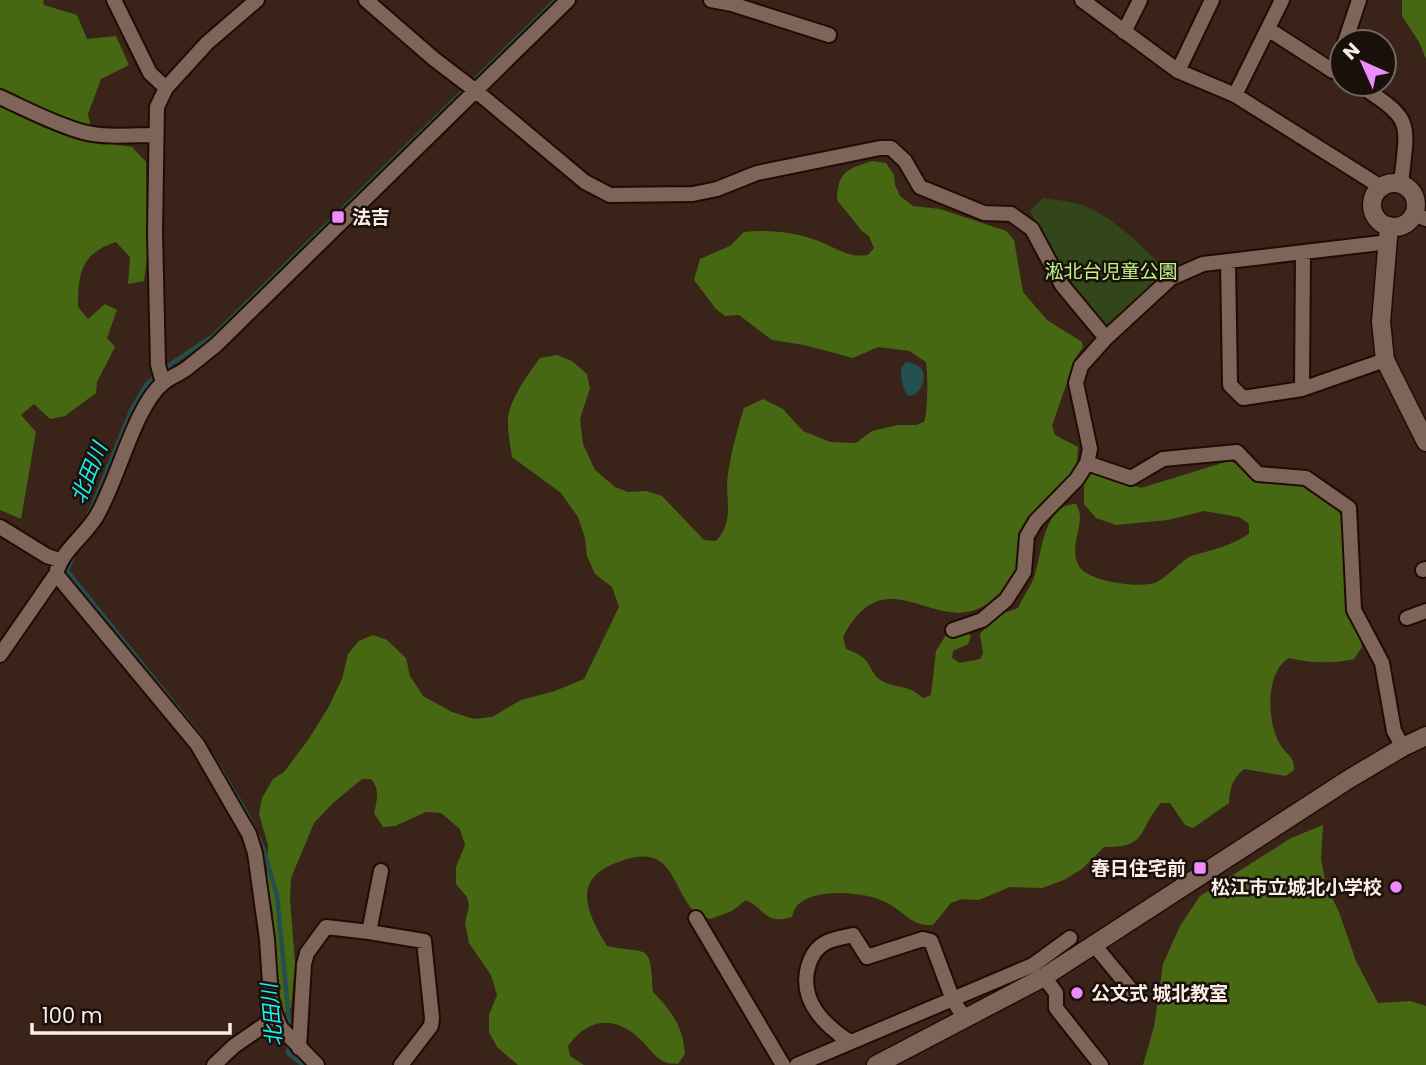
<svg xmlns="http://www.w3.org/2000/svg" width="1426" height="1065" viewBox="0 0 1426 1065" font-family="Poppins,'Noto Sans JP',sans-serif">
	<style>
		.green { fill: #33461a }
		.forest { fill: #476812 }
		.water { fill: #254f4f }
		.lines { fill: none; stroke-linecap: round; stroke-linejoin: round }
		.stream { stroke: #254f4f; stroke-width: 4.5 }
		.minor-casing { stroke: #200c04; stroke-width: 18 }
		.tertiary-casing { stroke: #200c04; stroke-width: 21 }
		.minor { stroke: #7f6559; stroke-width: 14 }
		.tertiary { stroke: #7f6559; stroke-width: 18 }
		.poi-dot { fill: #ed8cfa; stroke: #1a100b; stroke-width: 2.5 }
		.labels { text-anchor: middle; stroke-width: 5; stroke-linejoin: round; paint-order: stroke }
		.poi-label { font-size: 19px; font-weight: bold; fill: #fdede7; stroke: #1a100b; text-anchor: start }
		.park-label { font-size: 19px; fill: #c1f386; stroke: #1a100b }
		.water-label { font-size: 21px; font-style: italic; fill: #17f3f5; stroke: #1a100b }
	</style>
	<rect width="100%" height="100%" fill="#3a241a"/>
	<path class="green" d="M1043,198C1055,200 1070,201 1082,205C1113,217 1147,249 1168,274L1110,325H1105L1065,274L1030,211Z"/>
	<path class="forest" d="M0,0H43L44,5L77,15L87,39L116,36L129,65L101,79L88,114L94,141L132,147L146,162L147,258L144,281L128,284L130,257L116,242C81,253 78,274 78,307L88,319L105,304L117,310L107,338L115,347L97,382L96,393L65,416L50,419L34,404L21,415L36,432L21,519L0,510Z
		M1402,0H1426V59L1419,42L1402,16Z
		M872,161L886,163L894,175L895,185L900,196L913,206L940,209L1006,231L1014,240L1023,292L1047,320L1082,342L1083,347L1075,359L1052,426L1055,435L1078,447C1077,454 1078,463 1075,468C1063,491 1036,501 1025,524C1018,537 1024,560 1017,576C1013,583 1004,590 998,595C942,651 889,548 843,637L846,649C876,659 865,670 882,681C896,689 906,683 923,698L931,695L936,651L946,635L966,631L971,636L968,644L953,651L952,658L960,663L980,659L983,653L980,634L996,616L1018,608C1023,597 1032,585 1035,574C1042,552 1044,504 1076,504C1088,523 1067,545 1079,566C1088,582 1138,588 1155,583C1162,581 1181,562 1189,557C1195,554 1203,553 1209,551C1224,547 1236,542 1249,534V524L1239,517L1204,511L1168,520L1116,525L1096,518L1084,504V484L1091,474L1105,475L1141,488L1229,461L1313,490L1333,505L1344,518L1362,647L1354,659C1333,664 1309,663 1289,658C1264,673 1267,724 1281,746C1288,756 1294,756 1294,770L1286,776L1244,769C1232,779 1230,788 1229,803L1193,828L1185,825L1170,803H1161C1137,830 1149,848 1104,847L1082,869L1064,880L1042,888L1010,887L979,900L962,899L951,903L933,925C909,926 905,911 885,902C866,892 818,888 800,903C795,906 794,911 792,917C764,925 767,910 746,900L732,911L710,919C705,917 699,915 695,912C679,898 674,864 653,858C640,854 627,859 616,863C570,880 588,915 607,946C650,955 650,941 653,992C672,1011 683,1027 685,1054L678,1064C674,1063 670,1064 667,1063C657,1060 649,1048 642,1041C616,1015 589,1017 568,1046L570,1056L584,1065H518L497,1047L489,1032V1015L497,995L491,975L469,943L465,923L469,906L467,897L456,884V867L465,845L460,829L441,813L426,812L395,826L383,827L374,813C377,801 380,789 371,779H362L333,803L314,823L291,878L290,899L295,964L291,1008L284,1013L281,1011L276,990L273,914L267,880L268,845L259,814L262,798L273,779L284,772L308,740L328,708L342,679L348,654L359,641L373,635L387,640L406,658L410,676L423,696L452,712L474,719L492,717L521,700L555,691L584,679L619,607L612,587L595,574L587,556L585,538L578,517L561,493L512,457C510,443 506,425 509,412C514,393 529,373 540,358L557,355L572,361L587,374L590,388L580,419L583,444L595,470L615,487L628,492L647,491L662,496L704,540L716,541C736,519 724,499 728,473C732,450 737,430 744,408L763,399L783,409L803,431L830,442L856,443L872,431L898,425H916L924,422C928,413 928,373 926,362L909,351L878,347L853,358L804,345L772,340L739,315L725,316L716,309L694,280L700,259L730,246L744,232C769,229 797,232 821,242C838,249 849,258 868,255L874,248L869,236L862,231L837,200C838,171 846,170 872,161Z
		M1323,825L1321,859L1326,885L1339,912L1356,961L1378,1003L1410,1001L1426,1006V1065H1143L1154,1027L1163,964L1180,926L1200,896L1291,838Z"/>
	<path class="water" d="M906,362C928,364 928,382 915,395L908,396C902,389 901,377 901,368Z"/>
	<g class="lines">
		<path class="stream" d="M87,519L132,409L147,384L171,364L213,336L556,0
			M74,553L67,571L203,740
			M211,754L247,814L263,848L277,896L290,1030
			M289,1042L288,1053L303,1065"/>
		<defs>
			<path id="minor" d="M114,0L150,73L166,88
				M366,0L434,59L476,91L585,182L610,195L693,194L717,189L757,173L880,148H891L905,161L920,187L984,213L1011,214L1032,229L1062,285L1106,338
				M711,0L732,4L829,35
				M1082,0L1178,71L1235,95L1381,187
				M1268,29L1333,71L1342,68
				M1124,32L1140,0
				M1345,42L1359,0
				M1178,71L1212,0
				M1358,84C1414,121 1408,119 1401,184
				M1235,95L1282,0
				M0,97C26,109 54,124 83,132C106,138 132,135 155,135
				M1414,214L1426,219
				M1228,262L1230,385L1243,398L1302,389L1385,360
				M163,383L158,365L155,232L157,107L166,88L207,43L257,0
				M1302,389L1303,253
				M1087,463L1131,478L1163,459L1237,452L1258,474L1306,478L1349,508L1354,610L1382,663L1394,731L1403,747
				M0,527L47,556L59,560
				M1423,570L1426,569
				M56,574L197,744L249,834L255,853L267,939L271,998L276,1017L281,1028L317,1065
				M1407,618L1426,611
				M953,630L982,620L1006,600L1024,572L1027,536L1036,521L1077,479L1087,463L1090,449L1076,383L1081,366L1106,338L1171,278L1203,264L1389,242
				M0,655L56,574C62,550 83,538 96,517C118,481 134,407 163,383C170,377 179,374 186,369C196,361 206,353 216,345L568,0
				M696,918L783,1065
				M369,932L424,941L432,1018L431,1026L401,1065
				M1095,946L1133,992
				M1044,977L1056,993V1008L1101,1065
				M850,1042C824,1025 799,1001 808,967C811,956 816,947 827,942C835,938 845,937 853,935L867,957L923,939L931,941L953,1000L965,1019
				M299,1048L304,964L307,953L326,927L369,932L381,871
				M214,1065L234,1046L276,1017
				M797,1065L1033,965L1070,938"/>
			<path id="tertiary" d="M1372 205a22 22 0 1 1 44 0a22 22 0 1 1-44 0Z
				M1389,226L1381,322L1385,360L1426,442
				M876,1065L1044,977L1349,779L1403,747L1426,736"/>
		</defs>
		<use href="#minor" class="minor-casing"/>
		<use href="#tertiary" class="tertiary-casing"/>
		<use href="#minor" class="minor"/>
		<use href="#tertiary" class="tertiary"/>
	</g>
	<g class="poi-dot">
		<rect x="331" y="210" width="14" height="14" rx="3.5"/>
		<rect x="1193" y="861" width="14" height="14" rx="3.5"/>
		<circle cx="1396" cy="887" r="7"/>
		<circle cx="1077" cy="993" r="7"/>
	</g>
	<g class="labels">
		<g class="poi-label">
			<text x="352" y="224">法吉</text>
			<text x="1186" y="875" text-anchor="end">春日住宅前</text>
			<text x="1382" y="894" text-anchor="end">松江市立城北小学校</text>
			<text x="1091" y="1000">公文式 城北教室</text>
		</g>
		<g class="park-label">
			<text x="1111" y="278">淞北台児童公園</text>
		</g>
		<g class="water-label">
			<text transform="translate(89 473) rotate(-68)" y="7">北田川</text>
			<text transform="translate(272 1015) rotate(-95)" y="7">北田川</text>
		</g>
	</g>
	<g transform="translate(1363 63) rotate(315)"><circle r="33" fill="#1a100b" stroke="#756863" stroke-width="2"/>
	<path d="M0-5L12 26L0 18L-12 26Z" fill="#ed8cfa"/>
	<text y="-10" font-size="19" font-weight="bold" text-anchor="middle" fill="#fdede7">N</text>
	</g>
	<path d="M32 1023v10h198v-10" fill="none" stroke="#fdede7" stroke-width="3.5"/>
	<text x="42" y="1023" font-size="21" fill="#fdede7" stroke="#1a100b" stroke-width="5" paint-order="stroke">100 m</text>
</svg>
